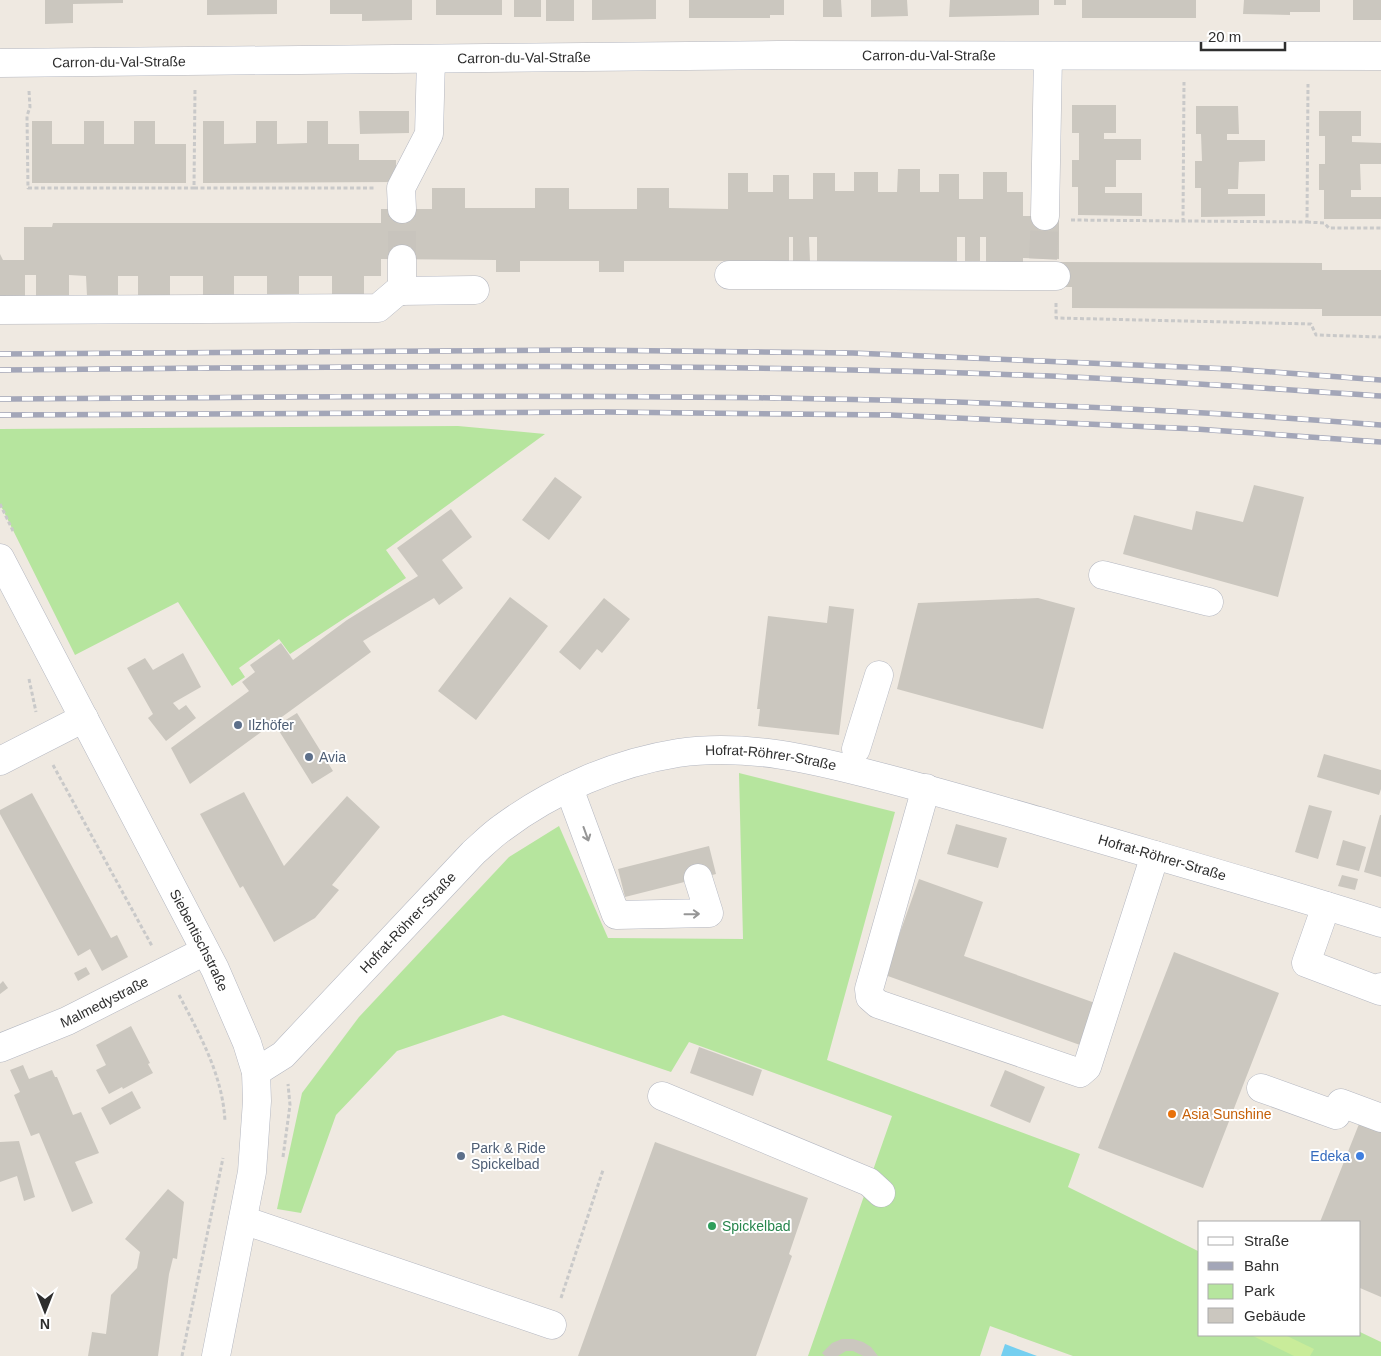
<svg xmlns="http://www.w3.org/2000/svg" width="1381" height="1356" viewBox="0 0 1381 1356" font-family="Helvetica,sans-serif">
	<style>
		.green { fill: #b6e59e }
		.pitch { fill: #c9ec9a }
		.water { fill: #75cff0 }
		.building { fill: #cbc7bf }
		.lines { fill: none; stroke-linecap: round; stroke-linejoin: round }
		.minor-tunnel { stroke: #c8c4bd; stroke-width: 28; stroke-dasharray: 28 14; stroke-linecap: butt }
		.minor-casing { stroke: #b4b7c1; stroke-width: 29 }
		.path { stroke: #c9c9c9; stroke-width: 3; stroke-dasharray: 4 2.5; stroke-linecap: butt }
		.minor { stroke: #fff; stroke-width: 28 }
		.rail-casing { stroke: #a3a6b8; stroke-width: 5.5 }
		.rail { stroke: #fff; stroke-width: 4; stroke-dasharray: 11; stroke-linecap: butt }
		.oneway { stroke: #969696 }
		.service-dot { fill: #5c6f8a; stroke: #fff; stroke-width: 2 }
		.food-dot { fill: #e8710a; stroke: #fff; stroke-width: 2 }
		.shop-dot { fill: #3f7fe0; stroke: #fff; stroke-width: 2 }
		.leisure-dot { fill: #2e9e5b; stroke: #fff; stroke-width: 2 }
		.labels { text-anchor: middle; stroke-width: 4; stroke-linejoin: round; paint-order: stroke }
		.street-label { font-size: 14px; fill: #2e2e2e; stroke: #fff }
		.service-label { font-size: 14px; fill: #4e5e75; stroke: #fff; text-anchor: start }
		.food-label { font-size: 14px; fill: #c56008; stroke: #fff; text-anchor: start }
		.shop-label { font-size: 14px; fill: #366cbe; stroke: #fff; text-anchor: end }
		.leisure-label { font-size: 14px; fill: #27864d; stroke: #fff; text-anchor: start }
	</style>
	<rect width="100%" height="100%" fill="#efe9e1"/>
	<path class="green" d="M458,426L545,434L386,550L406,578L290,654L279,639L239,668L245,677L232,686L178,602L75,655L0,504V429Z
		M739,773L895,812L827,1060L1080,1154L1068,1187L1200,1252V1335H1360V1332L1381,1342V1356H1073L990,1326L980,1356H808L892,1116L689,1042L671,1072L503,1015L397,1051L336,1115L301,1213L277,1209L302,1093L359,1017L509,857L559,826L608,938L743,939Z"/>
	<path class="pitch" d="M1251,1335H1285L1314,1349L1310,1356H1294Z"/>
	<path class="water" d="M1005,1344L1037,1356H1001Z"/>
	<path class="building" d="M45,0H123V3L73,4V23L45,24Z
		M207,0H277V14L207,15Z
		M330,0H412V20L362,21V14H330Z
		M436,0H502V15H436Z
		M514,0H541V17H514Z
		M546,0H574V21H546Z
		M592,0H656V19L592,20Z
		M689,0H784V15H770V18H689Z
		M823,0H841L842,17H823Z
		M871,0H907L908,16L871,17Z
		M950,0H1039V15L949,17Z
		M1054,0H1066V5H1054Z
		M1082,0H1196V18H1082Z
		M1244,0H1320V12H1290V15L1243,14Z
		M1353,0H1381V20H1353Z
		M1072,105H1116V133H1104V139H1141V160H1116V187H1105V193H1142V216L1078,215V187H1072V160H1079V133H1072Z
		M1196,106H1238L1239,134H1227V140H1265V161L1239,162L1238,189H1228V194H1265V216L1201,217V188H1195V161H1202L1201,134H1196Z
		M359,111H409V133L360,134Z
		M1319,111H1361V136H1352V142L1381,143V164H1360L1361,190H1351V197H1381V219H1324V190H1319V164H1325V136H1319Z
		M32,121H52V144H84V121H104V144H134V121H155V144H186V183H32Z
		M203,121H224V144L256,143V121H277V144L307,143V121H328V144H359V160H396V182L203,183Z
		M898,169H920V192H939V174H959V199H983V172H1007V192H1023V216H1059V259L1023,258V262H986V237H980V261H965V237H957V262L817,261V237H809L810,262H793V237H789V261H624V272H599V261H520V272H496V260L381,259V276H364V296H332V276H299V296H267V276H234V296H203V276H170V296H138V276H118V296H87L86,276L69,275V296H36V275H25V296H0V254L3,260H24V227H52L53,223H381V209H432V188H465V208H535V188H569V209H637V188H669V208L728,209V173H748V192H773V175H789V199H813V173H835V191H854V172H878V192H897Z
		M1058,262L1322,263V270H1381V316H1322V309L1072,308V287H1058Z
		M555,477L582,497L549,540L522,520Z
		M1254,485L1304,497L1278,597L1123,554L1134,515L1192,530L1196,511L1243,522Z
		M451,509L472,537L442,560L463,588L439,605L434,598L363,641L371,652L190,784L171,748L249,691L242,682L255,672L250,665L281,643L293,660L347,620L418,576L397,548Z
		M510,597L548,626L476,720L438,691Z
		M604,598L630,619L602,653L597,649L580,670L559,652Z
		M1038,598L1075,608L1043,729L897,689L918,603Z
		M829,606L854,609L839,735L758,726L760,709H757L768,616L827,623Z
		M183,653L201,687L173,703L179,710L186,705L196,718L166,741L148,718L153,714L127,668L145,658L153,670Z
		M297,713L333,771L312,784L276,726Z
		M1324,754L1381,770V789L1379,795L1317,777Z
		M244,792L284,866L347,796L380,827L332,885L339,890L315,918L274,942L243,886L240,888L200,814Z
		M32,793L111,938L117,935L128,957L102,971L90,949L78,956L0,814V810Z
		M1309,805L1332,811L1318,859L1295,852Z
		M1380,815H1381V877L1364,872Z
		M956,824L1007,838L998,868L947,854Z
		M1343,840L1366,847L1359,871L1336,865Z
		M709,846L716,874L625,897L618,869Z
		M1342,875L1358,879L1355,890L1338,886Z
		M919,879L983,902L964,956L1095,1003L1080,1045L885,975Z
		M1174,952L1279,993L1203,1188L1098,1148Z
		M86,967L90,974L78,981L74,973Z
		M3,981L8,988L0,994V984Z
		M131,1026L150,1063L148,1064L153,1073L123,1089L122,1087L109,1094L96,1070L106,1065L96,1045Z
		M699,1047L762,1070L753,1096L690,1073Z
		M23,1065L29,1079L52,1070L55,1077H57L73,1115L81,1112L99,1153L75,1162L93,1203L72,1212L39,1133L31,1136L14,1095L20,1092L10,1070Z
		M1005,1070L1045,1087L1030,1123L990,1106Z
		M132,1091L141,1108L110,1125L101,1108Z
		M1361,1119L1381,1127V1297L1360,1288V1222H1320Z
		M19,1141L35,1197L24,1201L17,1176L0,1182V1142Z
		M655,1142L808,1198L789,1254L792,1256L756,1356H578Z
		M168,1189L184,1202L177,1259L173,1258L169,1274L158,1356H88L92,1332L106,1334L111,1295L137,1268L140,1252L125,1239Z
		M842,1339H853L863,1342L871,1347L878,1356H863L853,1351H846L838,1356H825L822,1353L832,1343Z"/>
	<g class="lines">
		<path class="minor-tunnel" d="M402,259V209
			M1043,259L1045,216"/>
		<defs>
			<g id="minor">
				<path id="s1" d="M0,63L778,55L1381,56"/>
				<path d="M402,209L401,188L429,134L431,59"/>
				<path d="M1045,216L1048,56"/>
				<path d="M402,259V291"/>
				<path d="M729,275L1056,276"/>
				<path d="M0,310L378,308L398,291L475,290"/>
				<path id="s2" d="M0,558L215,969L247,1043L256,1072L257,1101L252,1172L216,1356"/>
				<path d="M1103,575L1209,602"/>
				<path d="M856,749L879,675"/>
				<path d="M0,761L84,718"/>
				<path d="M569,788L616,915L709,913L698,878"/>
				<path d="M926,788L869,989L870,997L878,1004L1080,1073L1087,1067L1155,855"/>
				<path d="M1326,906L1306,963L1380,991L1381,987"/>
				<path id="s3" d="M0,1048L67,1021L205,951"/>
				<path id="s4" d="M256,1072L283,1055L473,853C482,845 492,835 502,828C553,790 615,763 678,753C745,743 812,759 877,776C932,790 986,806 1039,821C1153,855 1268,887 1381,923"/>
				<path d="M1261,1088L1336,1115"/>
				<path d="M662,1096L869,1182L881,1193"/>
				<path d="M1341,1103L1381,1118"/>
				<path d="M243,1220L552,1325"/>
			</g>
		</defs>
		<use href="#minor" class="minor-casing"/>
		<path class="path" d="M29,91L30,107L27,116L28,188H194L195,89
			M194,188H374
			M1071,220L1307,222L1308,84
			M1183,222L1184,82
			M1307,222L1324,223L1329,228H1381
			M1056,303V318L1311,324L1316,335L1381,337
			M0,504L14,533
			M29,679L36,712
			M53,765L152,946
			M179,995C200,1035 223,1076 225,1122
			M283,1157L290,1105L288,1084
			M561,1298L603,1170
			M182,1356L223,1158"/>
		<use href="#minor" class="minor"/>
		<defs>
			<path id="rail" d="M0,354L582,350L853,353L1231,369L1381,380
				M0,370C340,367 681,362 1021,375C1141,379 1261,388 1381,396
				M0,399C461,396 921,388 1381,425
				M0,415L607,412L890,415L1196,429L1381,442"/>
		</defs>
		<use href="#rail" class="rail-casing"/>
		<use href="#rail" class="rail"/>
	</g>
	<defs><path id="oneway-shaft" d="M-6 0H5M1.5-3L5.5 0L1.5 3" fill="none" stroke-width="1.6" stroke-linecap="round" stroke-linejoin="round" transform="scale(1.25)"/></defs>
	<g class="oneway">
		<use href="#oneway-shaft" transform="translate(586 834) rotate(70)"/>
		<use href="#oneway-shaft" transform="translate(692 914) rotate(-1)"/>
	</g>
	<g class="service-dot">
		<circle cx="238" cy="725" r="5"/>
		<circle cx="309" cy="757" r="5"/>
		<circle cx="461" cy="1156" r="5"/>
	</g>
	<circle class="food-dot" cx="1172" cy="1114" r="5"/>
	<circle class="shop-dot" cx="1360" cy="1156" r="5"/>
	<circle class="leisure-dot" cx="712" cy="1226" r="5"/>
	<g class="labels">
		<g class="street-label">
			<text dy="5" stroke="none"><textPath href="#s1" startOffset="929">Carron-du-Val-Straße</textPath></text>
			<text dy="5" stroke="none"><textPath href="#s1" startOffset="524">Carron-du-Val-Straße</textPath></text>
			<text dy="5" stroke="none"><textPath href="#s1" startOffset="119">Carron-du-Val-Straße</textPath></text>
			<text dy="5" stroke="none"><textPath href="#s4" startOffset="634">Hofrat-Röhrer-Straße</textPath></text>
			<text dy="5" stroke="none"><textPath href="#s4" startOffset="1039">Hofrat-Röhrer-Straße</textPath></text>
			<text dy="5" stroke="none"><textPath href="#s4" startOffset="214">Hofrat-Röhrer-Straße</textPath></text>
			<text dy="5" stroke="none"><textPath href="#s2" startOffset="431">Siebentischstraße</textPath></text>
			<text dy="5" stroke="none"><textPath href="#s3" startOffset="114">Malmedystraße</textPath></text>
		</g>
		<g class="service-label">
			<text x="248" y="730">Ilzhöfer</text>
			<text x="319" y="762">Avia</text>
			<text x="471" y="1153">Park &amp; Ride<tspan x="471" dy="16">Spickelbad</tspan></text>
		</g>
		<g class="food-label">
			<text x="1182" y="1119">Asia Sunshine</text>
		</g>
		<g class="shop-label">
			<text x="1350" y="1161">Edeka</text>
		</g>
		<g class="leisure-label">
			<text x="722" y="1231">Spickelbad</text>
		</g>
	</g>
	<rect x="1198" y="1221" width="162" height="115" fill="#ffffff" stroke="#ababab"/>
	<rect x="1208" y="1237" width="25" height="8" fill="#ffffff" stroke="#ababab"/>
	<text x="1244" y="1246" font-size="15" fill="#2e2e2e">Straße</text>
	<rect x="1208" y="1262" width="25" height="8" fill="#a3a6b8" stroke="#ababab"/>
	<text x="1244" y="1271" font-size="15" fill="#2e2e2e">Bahn</text>
	<rect x="1208" y="1284" width="25" height="15" fill="#b6e59e" stroke="#ababab"/>
	<text x="1244" y="1296" font-size="15" fill="#2e2e2e">Park</text>
	<rect x="1208" y="1308" width="25" height="15" fill="#cbc7bf" stroke="#ababab"/>
	<text x="1244" y="1321" font-size="15" fill="#2e2e2e">Gebäude</text>
	<g transform="translate(45 1311) rotate(180)" stroke="#ffffff" stroke-width="4" paint-order="stroke">
	<path d="M0-4L9 19L0 12L-9 19Z" fill="#2e2e2e"/>
	<text y="-8" font-size="14" font-weight="bold" text-anchor="middle" fill="#2e2e2e">N</text>
	</g>
	<path d="M1201 42v8h84v-8" fill="none" stroke="#2e2e2e" stroke-width="2.5"/>
	<text x="1208" y="42" font-size="15" fill="#2e2e2e" stroke="#ffffff" stroke-width="4" paint-order="stroke">20 m</text>
</svg>
